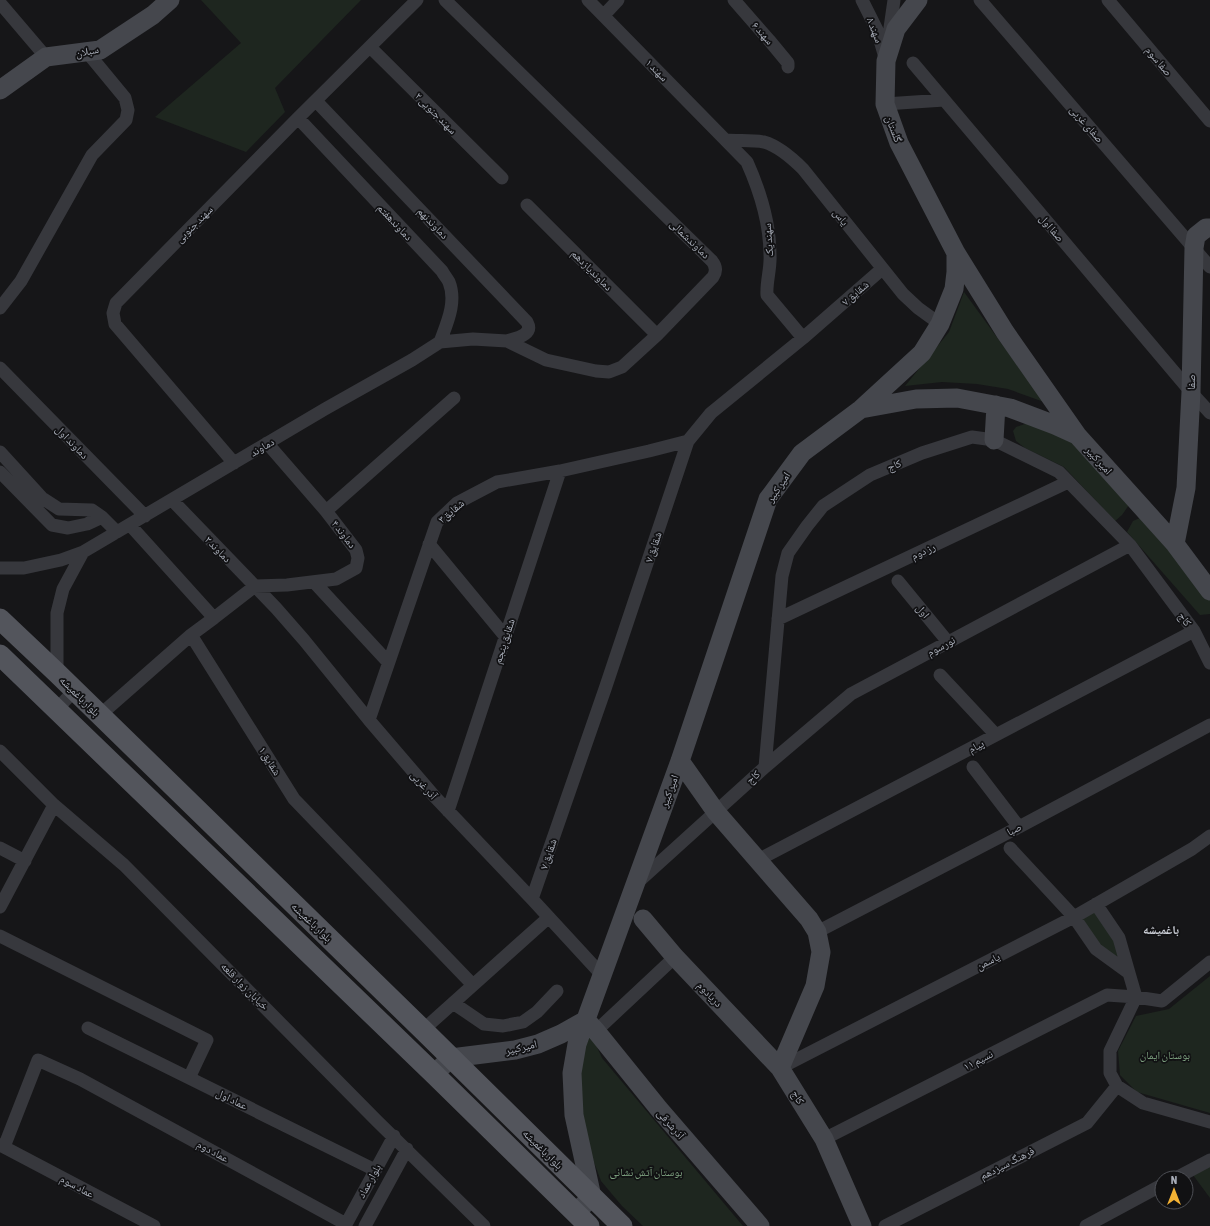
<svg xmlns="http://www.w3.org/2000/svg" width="1210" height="1226" viewBox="0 0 1210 1226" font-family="'Asap Condensed','Noto Naskh Arabic',sans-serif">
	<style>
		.green { fill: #1e261f }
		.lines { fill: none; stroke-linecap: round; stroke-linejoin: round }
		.street { stroke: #37383d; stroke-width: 13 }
		.secondary { stroke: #45474d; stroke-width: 19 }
		.primary { stroke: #53555c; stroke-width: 21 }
		.labels { text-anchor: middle; stroke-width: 3.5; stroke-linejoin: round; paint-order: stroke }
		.street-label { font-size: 11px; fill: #a8adb8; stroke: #111113 }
		.park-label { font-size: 11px; fill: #7fa381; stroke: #111113 }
		.neighbourhood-label { font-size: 12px; font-weight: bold; fill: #c9ccd4; stroke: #111113 }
	</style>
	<rect width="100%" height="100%" fill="#161618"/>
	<path class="green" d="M201,0H361L275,88L285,112L246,152L155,117L241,43Z
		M964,292L1044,402L1008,389L977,384L942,382L905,386L949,332Z
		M1025,424H1036L1076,442L1129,505L1122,515L1115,521L1064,467L1025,448L1016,441L1013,431L1016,427Z
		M1142,517L1210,598V614L1200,615L1127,532L1133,521Z
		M1095,909L1115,936L1121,964L1099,947L1079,918Z
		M1210,976V1113L1137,1092L1120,1075L1118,1051L1136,1016L1169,1009Z
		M591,1034L602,1058L743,1226H643L622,1206L601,1181L583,1133L578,1080L581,1055Z
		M1210,1166V1198L1193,1175Z"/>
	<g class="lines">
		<path class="street" d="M588,0L747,162C760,191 770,223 770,255C771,268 766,282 767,295L803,338
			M734,0L769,40L788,63V67
			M862,0L877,30L886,61
			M980,0L1210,267
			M1108,0L1210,121
			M0,3L46,57
			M604,15L618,0
			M889,35L894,0
			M370,47L502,178
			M913,63L1191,392L1210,413
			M316,101L527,322C534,335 516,338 507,341
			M885,104L944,100
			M298,118L442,271C444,275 447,278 449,282C457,302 447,323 440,342
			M726,140C739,141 752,140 764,142C778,146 793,159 803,169L903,294L918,308L940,324
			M527,205L657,335
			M0,308L21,281L92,155L126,120L128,110L125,98L87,52
			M0,368L145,516
			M0,452L42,498L59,509L92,510L102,517L117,532
			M234,463L115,324L113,313L116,303L298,118L417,0
			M0,472L52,525L68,528L87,524L102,517
			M172,500L276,608L304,640L369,720L435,797L532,899L602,975
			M326,511L454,398
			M130,525L214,618L191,635L294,799L473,985
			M429,544L505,636
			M0,568H24L61,560L83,552L325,409L412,360L440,342L473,339L507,341L546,360L596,371L609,372L622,367L657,335L713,277C717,271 716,266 712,261L445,0
			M898,581L948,642
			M314,582L388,662
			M255,586L287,585L336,579L356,568L358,558L356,550L326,511L267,443
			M214,618L255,586
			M778,619L1068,482
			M57,673V613L63,589L83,552
			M940,675L996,735
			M56,710L74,691
			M100,715L191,635
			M369,720L437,522L457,503L497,482L560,471L649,451L688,441
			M0,751L54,805L124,865L377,1121L484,1226
			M765,767L782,576L788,553L807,526L823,506L870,475L922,453L972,437L994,440L1059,472L1130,545L1194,631L1210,663
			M973,767L1019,827
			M448,811L560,471
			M0,848L25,861
			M1010,848L1074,917L1096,949L1129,973L1119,938L1096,904
			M758,860L1194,631
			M637,883L765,767L851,694L1130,545
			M532,899L605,689L688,441L711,413L803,338L882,269
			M0,907L54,805
			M817,932L1019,827L1210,725
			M0,936L207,1040L189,1078
			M1129,973L1136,997L1110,1051V1073L1117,1086L1143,1103L1210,1122
			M453,1003L484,1024L503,1026L523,1022L537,1012L557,991
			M88,1028L375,1170
			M423,1030L548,918
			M596,1031L675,957
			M780,1068L1074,917L1192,849L1210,836
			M824,1139L1107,995L1136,997L1162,1001L1210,962
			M0,1145L154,1226
			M4,1147L38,1060L80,1079L346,1224
			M1176,1178L1210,1160
			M345,1226L394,1136
			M365,1226L407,1149
			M885,1226L1087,1123L1117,1086
			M1086,1226L1162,1185"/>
		<path class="secondary" d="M918,0L896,29L886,61L885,104L899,143L956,253L1005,332L1077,435
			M0,90L46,57L100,50L153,15L170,0
			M861,409L916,399L957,398L1010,408L1055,425L1077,435L1175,544L1210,591
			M994,440L996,405
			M1175,544L1186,488L1191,392L1194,248L1196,236L1206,228H1210
			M680,761L716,812L809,919L817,932L821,952L815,986L780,1068
			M643,919L675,957L780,1068L824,1139L862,1226
			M586,1020L596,1031L659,1109L760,1226
			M434,1074L451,1058L515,1050L538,1044L561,1034L586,1020
			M575,1213L592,1197L574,1115L572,1073L577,1044L680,761L768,499L802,453L861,409L922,353L940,324L954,289L956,272V253"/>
		<path class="primary" d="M0,619L57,673L423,1030L622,1226
			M0,655L434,1074L589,1226"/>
	</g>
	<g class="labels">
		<g class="street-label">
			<text transform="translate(875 30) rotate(69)" y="4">سهند ۸</text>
			<text transform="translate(763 33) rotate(49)" y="4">سهند ۶</text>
			<text transform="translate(87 51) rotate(-11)" y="4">سبلان</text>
			<text transform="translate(1159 61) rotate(50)" y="4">صفا سوم</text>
			<text transform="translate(657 70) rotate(45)" y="4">سهند ۱</text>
			<text transform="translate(436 113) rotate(45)" y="4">سهند جنوبی ۲</text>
			<text transform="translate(1087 124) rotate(49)" y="4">صفای غربی</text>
			<text transform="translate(894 129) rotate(69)" y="4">گلستان</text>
			<text transform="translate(841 217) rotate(52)" y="4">یاس</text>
			<text transform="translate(395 222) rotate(47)" y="4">دماوندهفتم</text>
			<text transform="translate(433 223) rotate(46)" y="4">دماوندنهم</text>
			<text transform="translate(194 224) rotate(-45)" y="4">سهند جنوبی</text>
			<text transform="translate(1052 228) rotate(50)" y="4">صفا اول</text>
			<text transform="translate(690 239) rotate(44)" y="4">دماوندشمالی</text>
			<text transform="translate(768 240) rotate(-94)" y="4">سهند یک</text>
			<text transform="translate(592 270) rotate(45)" y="4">دماوندیازدهم</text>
			<text transform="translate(855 293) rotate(-41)" y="4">شقایق ۷</text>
			<text transform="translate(1191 382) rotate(-89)" y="4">صفا</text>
			<text transform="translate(72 442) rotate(46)" y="4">دماوند اول</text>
			<text transform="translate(262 447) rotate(-31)" y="4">دماوند</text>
			<text transform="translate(1099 460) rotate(48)" y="4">امیر کبیر</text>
			<text transform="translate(894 465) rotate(-23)" y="4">کاج</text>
			<text transform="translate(778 487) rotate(-56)" y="4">امیر کبیر</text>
			<text transform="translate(451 511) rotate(-40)" y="4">شقایق۳</text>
			<text transform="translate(344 534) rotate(52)" y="4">دماوند ۴</text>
			<text transform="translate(653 547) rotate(-71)" y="4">شقایق ۷</text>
			<text transform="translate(218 549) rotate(46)" y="4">دماوند ۲</text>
			<text transform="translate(923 551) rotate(-25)" y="4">رز دوم</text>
			<text transform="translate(923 611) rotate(51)" y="4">اول</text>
			<text transform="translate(1185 619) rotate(53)" y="4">کاج</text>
			<text transform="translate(504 641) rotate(-72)" y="4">شقایق پنجم</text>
			<text transform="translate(941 646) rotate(-28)" y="4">نورسوم</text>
			<text transform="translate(80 696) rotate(45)" y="4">بلوار باغمیشه</text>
			<text transform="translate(976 746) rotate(-28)" y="4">پیام</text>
			<text transform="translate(270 761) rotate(58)" y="4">شقایق ۱</text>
			<text transform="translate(753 777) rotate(-42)" y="4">کاج</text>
			<text transform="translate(424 785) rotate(49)" y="4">آذر غربی</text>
			<text transform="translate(669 791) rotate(-70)" y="4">امیر کبیر</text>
			<text transform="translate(1014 829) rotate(-27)" y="4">صبا</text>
			<text transform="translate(548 854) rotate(-71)" y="4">شقایق ۷</text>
			<text transform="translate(312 922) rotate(44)" y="4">بلوار باغمیشه</text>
			<text transform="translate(988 961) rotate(-27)" y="4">یاسمن</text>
			<text transform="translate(245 986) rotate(45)" y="4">خیابان زوار قلعه</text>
			<text transform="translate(710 994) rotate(46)" y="4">دریادوم</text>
			<text transform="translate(521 1047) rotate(-13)" y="4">امیرکبیر</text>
			<text transform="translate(978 1060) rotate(-27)" y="4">نسیم ۱۱</text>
			<text transform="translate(798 1097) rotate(59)" y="4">کاج</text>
			<text transform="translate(232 1099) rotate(26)" y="4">عماد اول</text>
			<text transform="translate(671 1124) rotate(49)" y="4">آذرشرقی</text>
			<text transform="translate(543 1149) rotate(45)" y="4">بلوار باغمیشه</text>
			<text transform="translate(213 1151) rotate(28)" y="4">عماد دوم</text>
			<text transform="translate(1007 1163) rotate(-27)" y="4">فرهنگ سیزدهم</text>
			<text transform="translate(369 1181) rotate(-61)" y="4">بلوار عماد</text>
			<text transform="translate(77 1186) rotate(28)" y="4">عماد سوم</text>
		</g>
		<g class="park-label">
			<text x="1165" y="1059">بوستان ایمان</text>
			<text x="646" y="1176">بوستان آتش نشانی</text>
		</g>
		<g class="neighbourhood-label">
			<text x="1161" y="934">باغمیشه</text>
		</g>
	</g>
	<g transform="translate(1174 1190)"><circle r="19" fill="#111113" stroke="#4d4f55"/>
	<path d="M0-3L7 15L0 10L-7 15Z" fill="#f2b134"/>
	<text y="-6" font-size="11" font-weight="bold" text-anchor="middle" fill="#a8adb8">N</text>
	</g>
</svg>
